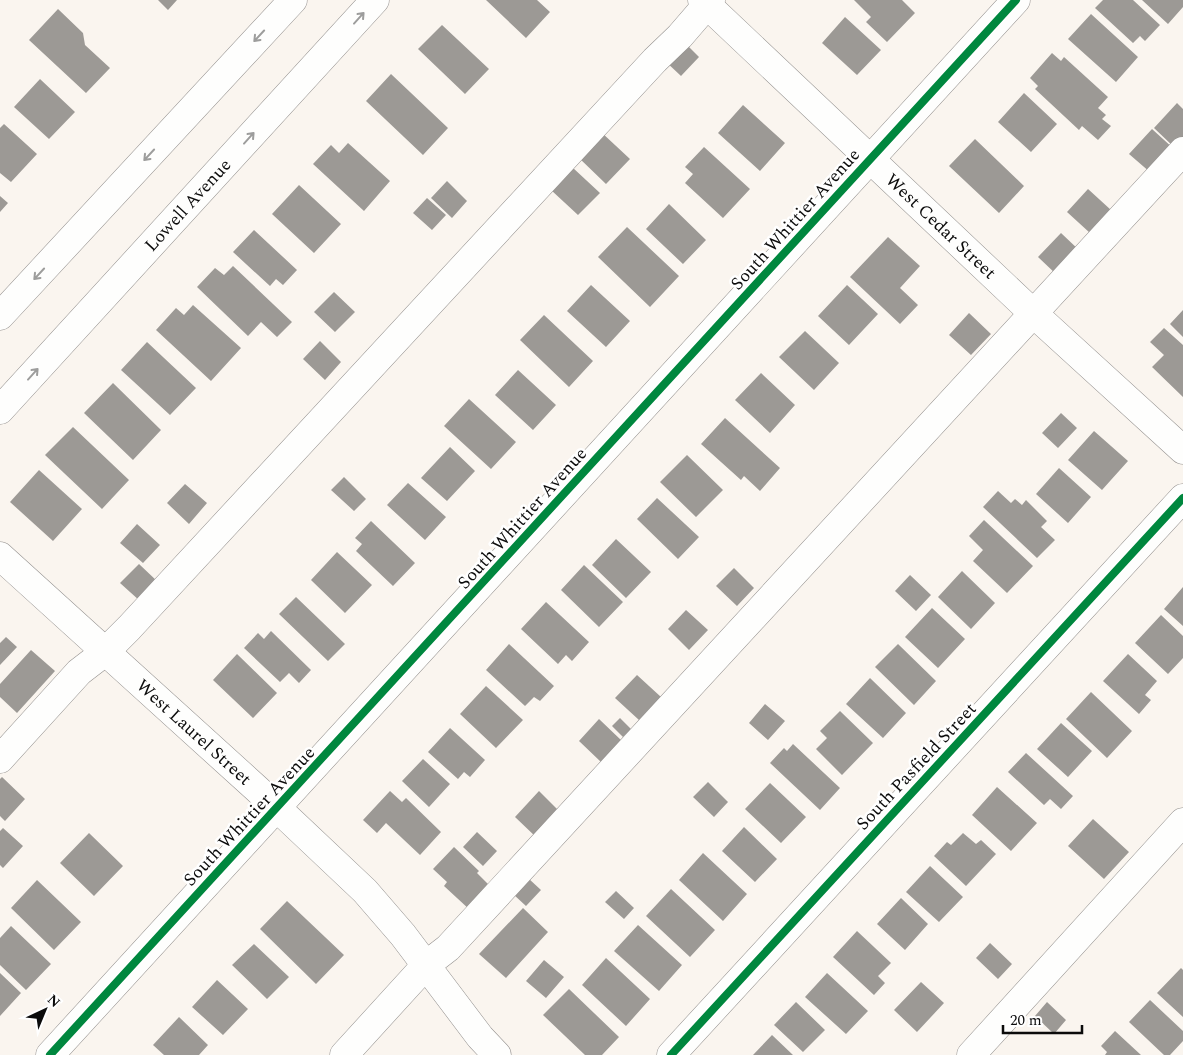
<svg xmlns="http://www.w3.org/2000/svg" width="1183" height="1055" viewBox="0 0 1183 1055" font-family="Spectral,serif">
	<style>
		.building { fill: #9c9995 }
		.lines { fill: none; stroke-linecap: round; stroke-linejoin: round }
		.minor-casing { stroke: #93908e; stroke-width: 29 }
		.minor { stroke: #fefefd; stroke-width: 28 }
		.cycleway-casing { stroke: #fff; stroke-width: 11 }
		.cycleway { stroke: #00873e; stroke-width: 8 }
		.oneway { stroke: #9d9d9c }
		.labels { text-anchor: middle; stroke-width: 5; stroke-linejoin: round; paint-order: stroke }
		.street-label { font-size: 18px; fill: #0b0b0b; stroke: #fff }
	</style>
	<rect width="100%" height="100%" fill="#faf5ef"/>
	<path class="building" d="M158,0H177L168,10Z
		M486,0H537L550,12L526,38Z
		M854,0H902L915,13L887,42L866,22L871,17Z
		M1103,0H1133L1160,25L1145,41L1140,36L1133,43L1095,8Z
		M1142,0H1183V7L1168,24Z
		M58,9L83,33L85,45L110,68L86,93L29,40Z
		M1091,14L1138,57L1116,82L1068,39Z
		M845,17L881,50L857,75L822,43Z
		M442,25L489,69L465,94L418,49Z
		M683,41L699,57L681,76L664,60Z
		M1052,53L1061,61L1064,57L1108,97L1098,108L1106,115L1102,119L1111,126L1098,140L1082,126L1079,130L1035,89L1038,86L1030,78Z
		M391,74L448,128L423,155L366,101Z
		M40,79L75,112L49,139L14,107Z
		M1024,93L1057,124L1031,152L998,122Z
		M1177,103L1183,109V139L1175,148L1154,128Z
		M743,105L785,143L760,171L718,133Z
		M4,124L37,154L11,182L0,173V128Z
		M1152,129L1174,149L1151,173L1129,154Z
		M601,132L630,159L606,184L578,157Z
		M975,139L1024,186L999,213L949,166Z
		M348,143L390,181L364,211L313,164L331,145L339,153Z
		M704,147L750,189L723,218L685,183L693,174L685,167Z
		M572,167L600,193L578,215L551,190Z
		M447,181L467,201L452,218L431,198Z
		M299,185L341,224L314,253L272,214Z
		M1088,189L1111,210L1090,233L1067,212Z
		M0,196L8,203L0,212Z
		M427,198L446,215L432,230L413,213Z
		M669,204L706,240L683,264L646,229Z
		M627,227L679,276L650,307L598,257Z
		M254,230L297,270L283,285L276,279L270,286L233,252Z
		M1061,233L1080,251L1057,275L1038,257Z
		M888,237L920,266L900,288L918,305L900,324L850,277Z
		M233,266L292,322L277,337L261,322L248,336L197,287L215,268L224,275Z
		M591,285L630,321L606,347L567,311Z
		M847,285L878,314L849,345L818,316Z
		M334,292L355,312L335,332L314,312Z
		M193,305L241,348L211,381L156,330L176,308L184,315Z
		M1183,310V337L1170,324Z
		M969,313L991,334L971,355L949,335Z
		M544,315L593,361L569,387L520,340Z
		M1164,328L1183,345V397L1152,367L1164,355L1150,342Z
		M805,331L839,363L814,390L779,357Z
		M320,341L341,362L325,380L303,359Z
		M147,342L196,388L170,415L121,370Z
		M518,370L556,405L533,430L495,395Z
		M761,373L795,405L770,433L735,400Z
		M113,383L161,430L133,460L84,413Z
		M469,399L516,442L491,469L444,426Z
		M1061,413L1077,428L1058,448L1042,433Z
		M725,418L780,468L760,491L744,476L741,480L701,444Z
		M73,427L129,480L102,509L45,455Z
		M1094,431L1128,461L1102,490L1068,460Z
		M450,447L475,471L447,501L421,478Z
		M687,455L723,490L696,517L660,482Z
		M1059,468L1091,497L1068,523L1036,494Z
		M39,470L82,509L53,541L10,502Z
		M344,477L366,499L354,511L331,490Z
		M408,483L446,517L425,540L387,505Z
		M185,484L207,503L189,524L167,503Z
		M998,491L1011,503L1015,499L1022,505L1026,500L1047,521L1041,527L1055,540L1037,558L983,507Z
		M657,498L699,537L678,559L637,519Z
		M984,520L1033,566L1007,593L973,561L983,550L969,536Z
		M371,521L415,563L393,586L356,551L362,544L355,538Z
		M137,524L160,545L143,563L120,543Z
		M616,539L651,572L626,598L592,565Z
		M337,552L372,585L345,613L311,580Z
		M139,564L158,582L140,601L120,583Z
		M584,565L623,602L599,627L561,590Z
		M734,568L754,588L737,606L716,586Z
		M962,571L995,603L971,629L938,597Z
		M910,575L931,595L916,611L895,591Z
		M1183,587V626L1164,609Z
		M296,597L345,644L328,661L279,614Z
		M546,602L589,642L572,661L566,655L558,664L521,629Z
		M932,608L965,639L938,668L905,637Z
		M686,610L708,630L689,650L668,629Z
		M1161,615L1183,636V658L1168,674L1135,643Z
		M271,631L311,670L299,683L289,673L280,682L244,648L258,633L264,639Z
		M6,637L17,647L0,665V643Z
		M509,644L554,686L540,701L534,697L525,706L486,670Z
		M898,644L936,681L914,705L875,667Z
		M31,650L55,671L17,713L0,697V684Z
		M237,654L277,693L253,718L213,680Z
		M1128,654L1157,681L1145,695L1151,700L1139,714L1103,681Z
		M637,675L661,697L639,720L615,698Z
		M870,678L906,713L883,738L846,704Z
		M486,686L523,720L496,748L460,714Z
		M1091,692L1132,731L1107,758L1066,719Z
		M765,704L785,721L768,740L749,723Z
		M840,711L873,743L842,775L816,749L827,738L820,731Z
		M620,718L631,729L623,737L612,726Z
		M599,719L622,741L601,762L579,741Z
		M1061,723L1092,751L1068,777L1037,749Z
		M450,728L485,760L470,777L464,772L458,779L428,752Z
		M793,744L840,788L820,810L770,763L784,748L787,751Z
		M1026,753L1073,796L1061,809L1050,799L1044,805L1008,772Z
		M423,759L450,784L429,807L402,781Z
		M2,777L25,799L5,821L0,816V779Z
		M708,782L728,802L714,817L693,797Z
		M770,783L806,817L781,843L745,809Z
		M997,787L1037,823L1011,851L972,815Z
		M390,791L402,802L406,798L441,832L420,855L386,823L377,833L363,820Z
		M539,791L561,813L537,838L515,817Z
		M1093,819L1129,852L1104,879L1068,846Z
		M744,827L777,859L755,882L722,851Z
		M3,828L23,846L3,868L0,865V831Z
		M477,832L497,851L483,866L463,847Z
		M89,833L123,866L94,896L60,863Z
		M963,833L976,844L981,840L996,854L966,886L934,856L947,842L951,845Z
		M454,847L479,871L477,873L492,888L470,910L444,886L447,882L433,869Z
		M703,853L747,894L723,921L679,880Z
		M930,866L963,897L939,922L906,892Z
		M528,878L541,890L526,906L513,894Z
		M37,880L81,922L54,950L11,908Z
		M671,889L715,930L690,957L646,916Z
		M616,891L634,908L624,919L605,902Z
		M901,898L928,924L905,950L877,924Z
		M287,901L344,955L316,984L260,929Z
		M523,908L548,932L506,978L479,954Z
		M638,925L682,965L659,991L614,951Z
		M11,926L51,964L26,990L0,965V938Z
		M857,931L891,963L878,976L885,983L874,995L833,957Z
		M990,943L1012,964L998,979L976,958Z
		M254,944L289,977L267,999L232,965Z
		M606,958L650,999L626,1026L582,985Z
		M544,960L564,977L546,998L526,981Z
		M1181,968L1183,970V1017L1157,993Z
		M0,973L21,993L0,1016Z
		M827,973L868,1011L846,1034L805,997Z
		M217,980L248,1009L223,1035L192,1007Z
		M921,982L944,1003L917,1032L894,1010Z
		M569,989L619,1037L602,1055H585L543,1015Z
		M1150,1000L1183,1031V1041L1170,1055H1164L1129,1022Z
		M796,1002L825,1030L803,1052L774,1025Z
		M1047,1002L1066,1020L1054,1034L1035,1016Z
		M179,1017L208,1045L199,1055H164L153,1045Z
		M1115,1031L1141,1055H1105L1107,1052L1101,1046Z
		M772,1035L793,1055H753Z"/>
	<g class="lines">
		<defs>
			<g id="minor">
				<path id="s1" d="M702,0L1034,314L1183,450"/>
				<path d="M0,316L293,0"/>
				<path id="s2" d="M0,410L375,0"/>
				<path id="s3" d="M0,556L257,789L365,891L403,935L480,1037L497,1055"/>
				<path d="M0,759L79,672L105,652L129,628L655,60L680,36L711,0"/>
				<path d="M50,1055L1016,0"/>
				<path d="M344,1055L426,965L448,948L1183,151"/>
				<path d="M671,1055L1183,498"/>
				<path d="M971,1055L1183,822"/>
			</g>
		</defs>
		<use href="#minor" class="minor-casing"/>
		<use href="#minor" class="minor"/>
		<defs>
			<path id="cycleway" d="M50,1055L1016,0
				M671,1055L1183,498"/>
		</defs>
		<use href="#cycleway" class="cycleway-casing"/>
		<use href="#cycleway" class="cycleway"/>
	</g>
	<defs><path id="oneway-shaft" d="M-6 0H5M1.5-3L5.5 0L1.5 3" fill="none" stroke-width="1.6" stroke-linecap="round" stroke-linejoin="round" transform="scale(1.25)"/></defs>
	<g class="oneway">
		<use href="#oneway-shaft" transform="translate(359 18) rotate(-48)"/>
		<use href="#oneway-shaft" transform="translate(259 36) rotate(133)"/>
		<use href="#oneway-shaft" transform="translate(249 138) rotate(-48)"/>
		<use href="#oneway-shaft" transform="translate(149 155) rotate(133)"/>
		<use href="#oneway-shaft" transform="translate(39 274) rotate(133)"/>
		<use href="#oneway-shaft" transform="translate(33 374) rotate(-48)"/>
	</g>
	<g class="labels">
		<g class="street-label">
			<text dy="6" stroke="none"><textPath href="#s2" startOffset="278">Lowell Avenue</textPath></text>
			<text transform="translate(795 219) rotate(-48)" y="6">South Whittier Avenue</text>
			<text dy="6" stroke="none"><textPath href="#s1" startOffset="329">West Cedar Street</textPath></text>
			<text transform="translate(522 518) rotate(-48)" y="6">South Whittier Avenue</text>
			<text dy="6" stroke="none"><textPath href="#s3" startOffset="262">West Laurel Street</textPath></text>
			<text transform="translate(916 766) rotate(-47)" y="6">South Pasfield Street</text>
			<text transform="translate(249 816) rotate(-47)" y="6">South Whittier Avenue</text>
		</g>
	</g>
	<g transform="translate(45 1010) rotate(44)" stroke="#ffffff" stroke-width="4" paint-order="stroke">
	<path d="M0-4L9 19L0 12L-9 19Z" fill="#0b0b0b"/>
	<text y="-8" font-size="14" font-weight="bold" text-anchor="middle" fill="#0b0b0b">N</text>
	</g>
	<path d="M1003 1025v8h79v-8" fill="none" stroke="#0b0b0b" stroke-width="2.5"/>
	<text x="1010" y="1025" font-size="15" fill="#0b0b0b" stroke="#ffffff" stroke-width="4" paint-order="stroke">20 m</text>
</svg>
